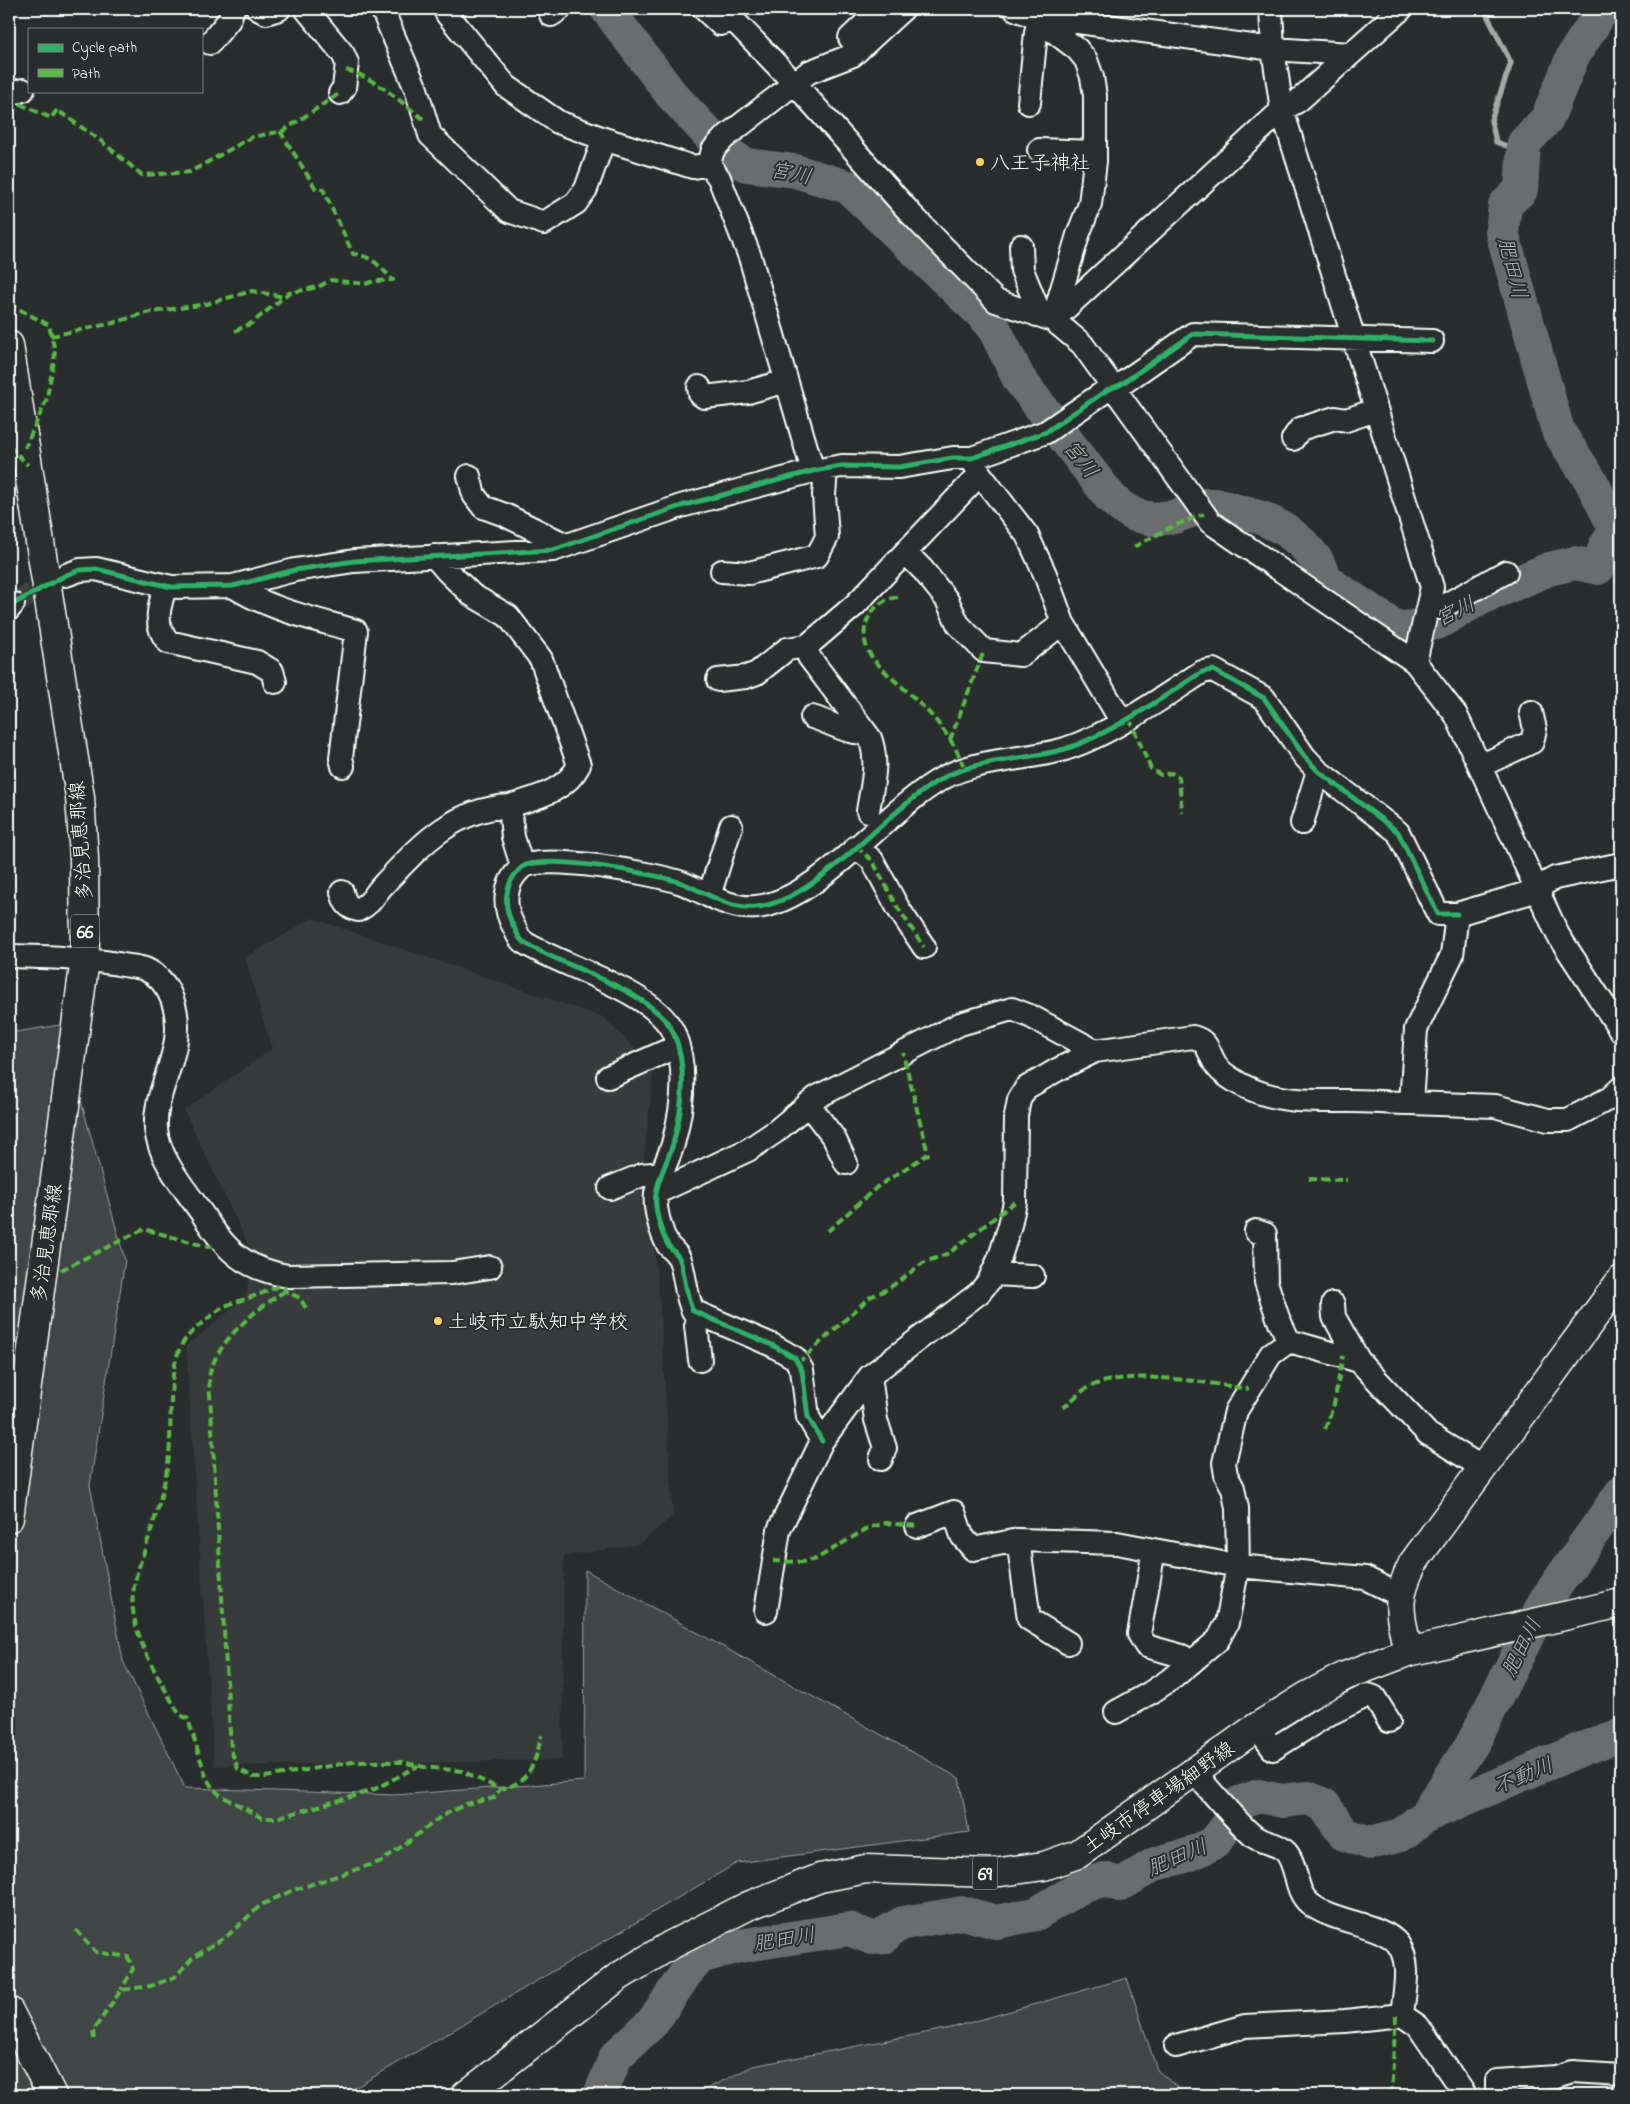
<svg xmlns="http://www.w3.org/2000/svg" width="1630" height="2104" viewBox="0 0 1630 2104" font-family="'Indie Flower','Klee One',sans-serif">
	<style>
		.built { fill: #373a3b }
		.green { fill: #414445; stroke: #a0a2a2 }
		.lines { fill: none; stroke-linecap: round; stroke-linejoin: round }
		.stream { stroke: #a6a7a7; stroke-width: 5.5 }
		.river { stroke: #6a6c6d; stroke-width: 34 }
		.street-tunnel { stroke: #3f4243; stroke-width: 22; stroke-dasharray: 22 11; stroke-linecap: butt }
		.street-casing { stroke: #fff; stroke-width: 26 }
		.secondary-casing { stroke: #fff; stroke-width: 31 }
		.primary-casing { stroke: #fff; stroke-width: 31 }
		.street { stroke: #2a2d2e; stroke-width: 22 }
		.secondary { stroke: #2a2d2e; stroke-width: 28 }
		.primary { stroke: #2a2d2e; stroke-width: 28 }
		.quiet { stroke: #58b947; stroke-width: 4; stroke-dasharray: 8 4; stroke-linecap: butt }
		.cycleway-casing { stroke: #2a2d2e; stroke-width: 8 }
		.cycleway { stroke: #2db169; stroke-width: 5 }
		.poi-dot { fill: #ffd166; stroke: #2a2d2e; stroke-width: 2 }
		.labels { text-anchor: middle; stroke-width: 4; stroke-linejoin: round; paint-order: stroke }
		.shield { fill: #2a2d2e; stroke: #bfc0c0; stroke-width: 1 }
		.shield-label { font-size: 19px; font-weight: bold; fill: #fff }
		.poi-label { font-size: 20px; fill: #fff; stroke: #2a2d2e; text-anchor: start }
		.street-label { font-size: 20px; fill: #fff; stroke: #2a2d2e }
		.water-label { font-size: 21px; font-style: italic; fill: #b4b6b6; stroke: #2a2d2e }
	</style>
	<rect width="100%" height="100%" fill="#2a2d2e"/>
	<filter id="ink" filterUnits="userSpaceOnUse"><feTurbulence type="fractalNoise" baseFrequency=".02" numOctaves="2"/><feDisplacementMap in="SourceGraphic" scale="10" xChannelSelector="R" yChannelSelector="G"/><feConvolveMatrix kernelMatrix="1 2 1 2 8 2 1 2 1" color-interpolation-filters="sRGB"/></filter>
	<g filter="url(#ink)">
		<path class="built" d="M312,918L603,1017L654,1067L644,1157L659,1292L673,1516L639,1544L564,1556L562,1760L214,1766L186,1346L246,1297L253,1255L184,1110L272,1049L245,958Z"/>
		<path class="green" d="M60,1025L125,1260L90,1485L123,1661L185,1788L395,1795L584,1781L585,1570L959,1778L969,1832L737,1863L343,2095H9V1033Z
			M1127,1978L1157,2070L1186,2095H694L753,2066L951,2028Z"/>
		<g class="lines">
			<path class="stream" d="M1484,9L1511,63L1491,120L1496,142L1507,146L1524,143"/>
			<path class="river" d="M607,9L671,94L724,151L746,165L795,171L848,187L982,314L993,326L1019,379L1110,497L1121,507L1135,515L1152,519L1174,517L1206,505H1217L1262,518L1286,530L1304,545L1317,561L1326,581L1398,629L1437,623L1477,600L1549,569L1575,563L1598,568L1605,547L1616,530
				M1603,9L1573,56L1547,119L1524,143L1521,190L1505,205L1502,232L1558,431L1591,481L1616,530L1621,533
				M1425,1816L1584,1748L1621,1735
				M600,2095L616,2056L653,2022L686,1973L700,1957L739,1946L849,1929L872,1938L884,1937L889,1931L903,1923L963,1913L996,1922L1036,1914L1079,1888L1104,1879L1120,1885L1155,1864L1188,1855L1214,1843L1227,1826L1239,1803L1259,1796L1282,1801L1308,1798L1324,1805L1344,1834L1370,1843L1401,1835L1425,1816L1474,1741L1545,1601L1621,1493"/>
			<path class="street-tunnel" d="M13,604L60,578"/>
			<defs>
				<path id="street" d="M258,9L266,13L279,9
					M306,9L343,54L347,63L344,88L340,93
					M382,9L416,89L430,135L509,211L544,223L576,203L586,189L604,139
					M445,9L447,14L506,86L558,122L604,139L693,167L709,164
					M704,9L720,24L734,20
					M723,9L795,84L912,215L996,301L1053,320L1082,344L1210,522L1415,662L1456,715L1558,935L1621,1031
					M1015,9L1033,16L1077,49L1086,60L1092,77L1095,96V161L1090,204L1078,235L1053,319
					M1271,9L1273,49L1282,110L1432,587L1415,662
					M551,15L560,9
					M1035,16L1273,49L1350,54
					M850,38L870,19L874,9
					M210,43L229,20L233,9
					M9,94L23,90
					M1029,103L1036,32L1039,20
					M1039,150L1095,152
					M709,164L719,178L750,257L813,471
					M709,164L713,150L724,138L809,72L853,55L903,9
					M1021,246L1022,270L1037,307V315
					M1053,320L1282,110L1298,101L1401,9
					M699,387L700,394L704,397L748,392L786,381
					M1293,439L1300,429L1335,418L1346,420L1376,410
					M973,461L980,474L1027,535L1045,574L1063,623L1122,722
					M469,476L474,495L483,507L505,515L566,545
					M906,553L923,570L947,600L958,624L984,651L1021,655L1063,623
					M434,556L447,571L472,595L508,616L541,659L579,765C565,792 537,797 510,806L513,837L522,866
					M722,571L749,573L817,556L827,537L824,495L826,469
					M66,575L80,570L96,569L171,587L233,586L295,570L354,561L553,550L681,506L813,471L842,466L899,467L953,458H972L1046,432L1107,390L1120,385L1193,334L1432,341
					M166,586C159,605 153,625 168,642L257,662L272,671L275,682
					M233,586C270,610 315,619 356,631L341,758L343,766
					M1428,606L1440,608L1506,572
					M9,609L13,604
					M807,646L809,657L870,738C879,763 872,785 868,811
					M718,680L746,677L757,673L787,649L807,646L855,605L980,474
					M812,717C827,721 853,736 865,732
					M1480,766L1532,742L1535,729L1531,712
					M1302,823L1318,771
					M856,847L872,860L898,908L924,947
					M342,892C345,903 347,907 358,910C374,902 373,895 385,883C421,845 453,809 510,806
					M709,896L731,826
					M9,956C46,957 82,958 118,964C126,966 137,966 145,969C172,981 180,1014 176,1040C172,1070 154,1098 156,1129C159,1160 186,1190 203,1215C226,1251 245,1269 288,1276L452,1273L490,1267
					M608,1077L678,1046
					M1411,1103L1495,1106L1548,1120H1568L1610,1098L1621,1088
					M808,1104L834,1138L846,1163
					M610,1188L642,1175L662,1173
					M656,1193L748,1150L775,1132L817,1097L960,1024L1012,1009L1030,1016L1095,1051
					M1256,1231L1265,1234L1266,1282L1278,1318L1289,1341L1359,1361L1428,1434L1483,1468
					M992,1274L1033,1276
					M1333,1304L1334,1317L1359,1361
					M700,1314L696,1326L700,1360
					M868,1379L871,1383L876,1420L885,1448L881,1459
					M822,1441L808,1417L802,1370L795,1358L772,1345L693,1311C685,1294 686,1278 680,1260C678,1254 672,1250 668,1245C661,1233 654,1208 656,1194C658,1177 668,1161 673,1144C682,1111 688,1068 674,1034C656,991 563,967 525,943C519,940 517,933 514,927C503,908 503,884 521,868C539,852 658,874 682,883C705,892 730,910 756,907C819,901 886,809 943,778C977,759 1028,760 1065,749C1111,734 1162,698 1202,672L1213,670L1264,698L1304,756L1318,771L1398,832L1438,914H1457
					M917,1526L954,1512L962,1536L973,1549L1018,1540
					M1154,1550L1139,1634L1146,1646L1182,1656L1191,1663
					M766,1611L779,1530L822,1441L870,1376L979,1293L989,1281L1000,1257L1010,1225L1015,1202L1016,1116L1019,1100L1026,1088L1057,1070L1095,1051L1193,1037C1209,1041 1208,1053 1216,1065C1220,1072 1233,1080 1240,1084C1274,1103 1312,1101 1349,1101C1370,1101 1390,1103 1411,1103L1416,1029L1452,955L1457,914L1528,893L1555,878L1621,864
					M1068,1643L1029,1619L1018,1540L1117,1543L1238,1566L1365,1578L1399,1595
					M1116,1712L1150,1693L1174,1677L1218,1640L1227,1623L1238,1566L1237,1508L1233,1488L1226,1475L1224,1463L1236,1411L1271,1354L1289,1341
					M1257,1727L1273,1749L1329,1714L1368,1695L1374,1697L1389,1721
					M1193,1771C1212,1792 1231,1816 1252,1835C1262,1844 1277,1842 1286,1852C1298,1866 1294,1890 1309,1903C1332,1923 1382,1923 1398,1944C1412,1963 1404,1993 1402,2015
					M1176,2046L1245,2026L1345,2021L1402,2015L1418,2026L1465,2095
					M1497,2095V2081L1556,2077L1572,2072L1621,2075"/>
				<path id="secondary" d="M1408,1652C1400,1613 1394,1600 1413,1563L1621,1280"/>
				<path id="primary" d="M9,345L80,797L84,859L85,959L9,1518
					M9,2011L52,2095
					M466,2095L618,1977L671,1945L748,1906L820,1878L866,1869L993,1873L1044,1866L1078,1854L1257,1727L1307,1696L1345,1676L1408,1652L1621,1603"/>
			</defs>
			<use href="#street" class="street-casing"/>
			<use href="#secondary" class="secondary-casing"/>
			<use href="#primary" class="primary-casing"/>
			<use href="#street" class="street"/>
			<use href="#secondary" class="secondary"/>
			<use href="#primary" class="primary"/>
			<path class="quiet" d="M346,70C378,79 400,102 426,121
				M9,99L51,118L57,110L101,141L142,175L190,172L252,137L283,131L340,93
				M9,304L49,325L55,351L54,362L46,401L25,448
				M235,331L252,323L284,297
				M51,336L113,323L146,313L206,304L252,291L284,297L289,293L318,287L331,280L365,284L375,281L393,280C381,268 372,255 353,254L323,189H316L280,131
				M9,446L28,465
				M1134,547L1173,526L1204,514
				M898,597C874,599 858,625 867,648C872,664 905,688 917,701C938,720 956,744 965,770
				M1129,718L1151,769L1161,775L1171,773L1179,777L1182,812
				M950,740L984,651
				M856,847L872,860L898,908L924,947
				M1309,1179L1347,1180
				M828,1231L877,1187L928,1154L903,1053
				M61,1270L144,1229L208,1247L212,1246
				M278,1286C261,1295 243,1299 225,1306C216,1311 194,1329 187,1337C164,1363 174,1428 168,1463C164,1489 156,1515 148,1540C141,1562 130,1587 133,1610C138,1648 161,1681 179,1714L188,1719L206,1777L212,1787L220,1795L262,1818H276L355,1796L373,1790L418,1766
				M284,1287L285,1291L300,1298L307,1310
				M285,1291C255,1310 216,1341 209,1377L231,1750L238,1769L253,1777H265L353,1762H402L424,1767L462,1771L500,1789C529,1785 537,1760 541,1735
				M798,1363L870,1297L888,1289L923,1263L949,1253L1015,1202
				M1063,1408C1070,1402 1077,1395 1084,1390C1122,1366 1206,1383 1249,1389
				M1325,1429L1334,1404L1343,1356
				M773,1561L802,1562L816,1559L868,1528L885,1523L917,1526
				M76,1930L96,1952L128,1957L133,1969L121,1990
				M94,2039L93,2031L121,1990L151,1986L175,1977L192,1958L226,1937L261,1905L291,1891L382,1861L442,1816L466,1804L494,1798L500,1789
				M1391,2095L1396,2015"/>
			<defs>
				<path id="cycleway" d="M9,609L13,604L66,575L80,570L96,569L171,587L233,586L295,570L354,561L553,550L681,506L813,471L842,466L899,467L953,458H972L1046,432L1107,390L1120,385L1193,334L1432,341
					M822,1441L808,1417L802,1370L795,1358L772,1345L693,1311C685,1294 686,1278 680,1260C678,1254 672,1250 668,1245C661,1233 654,1208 656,1194C658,1177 668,1161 673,1144C682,1111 688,1068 674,1034C656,991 563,967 525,943C519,940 517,933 514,927C503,908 503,884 521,868C539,852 658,874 682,883C705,892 730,910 756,907C819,901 886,809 943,778C977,759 1028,760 1065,749C1111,734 1162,698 1202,672L1213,670L1264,698L1304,756L1318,771L1398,832L1438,914H1457"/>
			</defs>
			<use href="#cycleway" class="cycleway-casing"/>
			<use href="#cycleway" class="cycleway"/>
		</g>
	</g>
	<g class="poi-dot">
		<circle cx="980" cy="162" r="5"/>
		<circle cx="438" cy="1321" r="5"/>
	</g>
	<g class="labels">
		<g class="shield">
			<rect x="71" y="914.5" width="28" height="33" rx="4"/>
			<rect x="972.5" y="1856.5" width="25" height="33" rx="4"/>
		</g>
		<g class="shield-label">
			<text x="85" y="938">66</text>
			<text x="985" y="1880">69</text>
		</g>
		<g class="poi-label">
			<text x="990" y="169">八王子神社</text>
			<text x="448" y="1328">土岐市立駄知中学校</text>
		</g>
		<g class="street-label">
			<text transform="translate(80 841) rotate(-94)" y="7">多治見恵那線</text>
			<text transform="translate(46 1243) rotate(-82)" y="7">多治見恵那線</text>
			<text transform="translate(1158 1797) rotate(-35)" y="7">土岐市停車場細野線</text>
		</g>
		<g class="water-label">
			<text transform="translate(791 173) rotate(11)" y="7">宮川</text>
			<text transform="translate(1513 268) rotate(76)" y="7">肥田川</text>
			<text transform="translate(1081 459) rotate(52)" y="7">宮川</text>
			<text transform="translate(1455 611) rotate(-26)" y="7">宮川</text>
			<text transform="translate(1521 1647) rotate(-63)" y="7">肥田川</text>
			<text transform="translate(1523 1775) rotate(-22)" y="7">不動川</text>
			<text transform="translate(1177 1857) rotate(-23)" y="7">肥田川</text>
			<text transform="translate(784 1939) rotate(-9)" y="7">肥田川</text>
		</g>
	</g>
	<rect width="1630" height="2104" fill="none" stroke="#2a2d2e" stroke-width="30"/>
	<rect x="15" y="15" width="1600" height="2074" fill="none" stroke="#fff" stroke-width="2" filter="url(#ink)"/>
	<rect x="28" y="28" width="175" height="65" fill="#2a2d2e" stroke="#7f8182"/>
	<rect x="38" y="44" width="25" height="8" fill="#2db169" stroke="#7f8182"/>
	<text x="72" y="52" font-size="15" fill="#ffffff">Cycle path</text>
	<rect x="38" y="69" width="25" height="8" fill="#58b947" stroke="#7f8182"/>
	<text x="72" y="78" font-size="15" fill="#ffffff">Path</text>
</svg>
